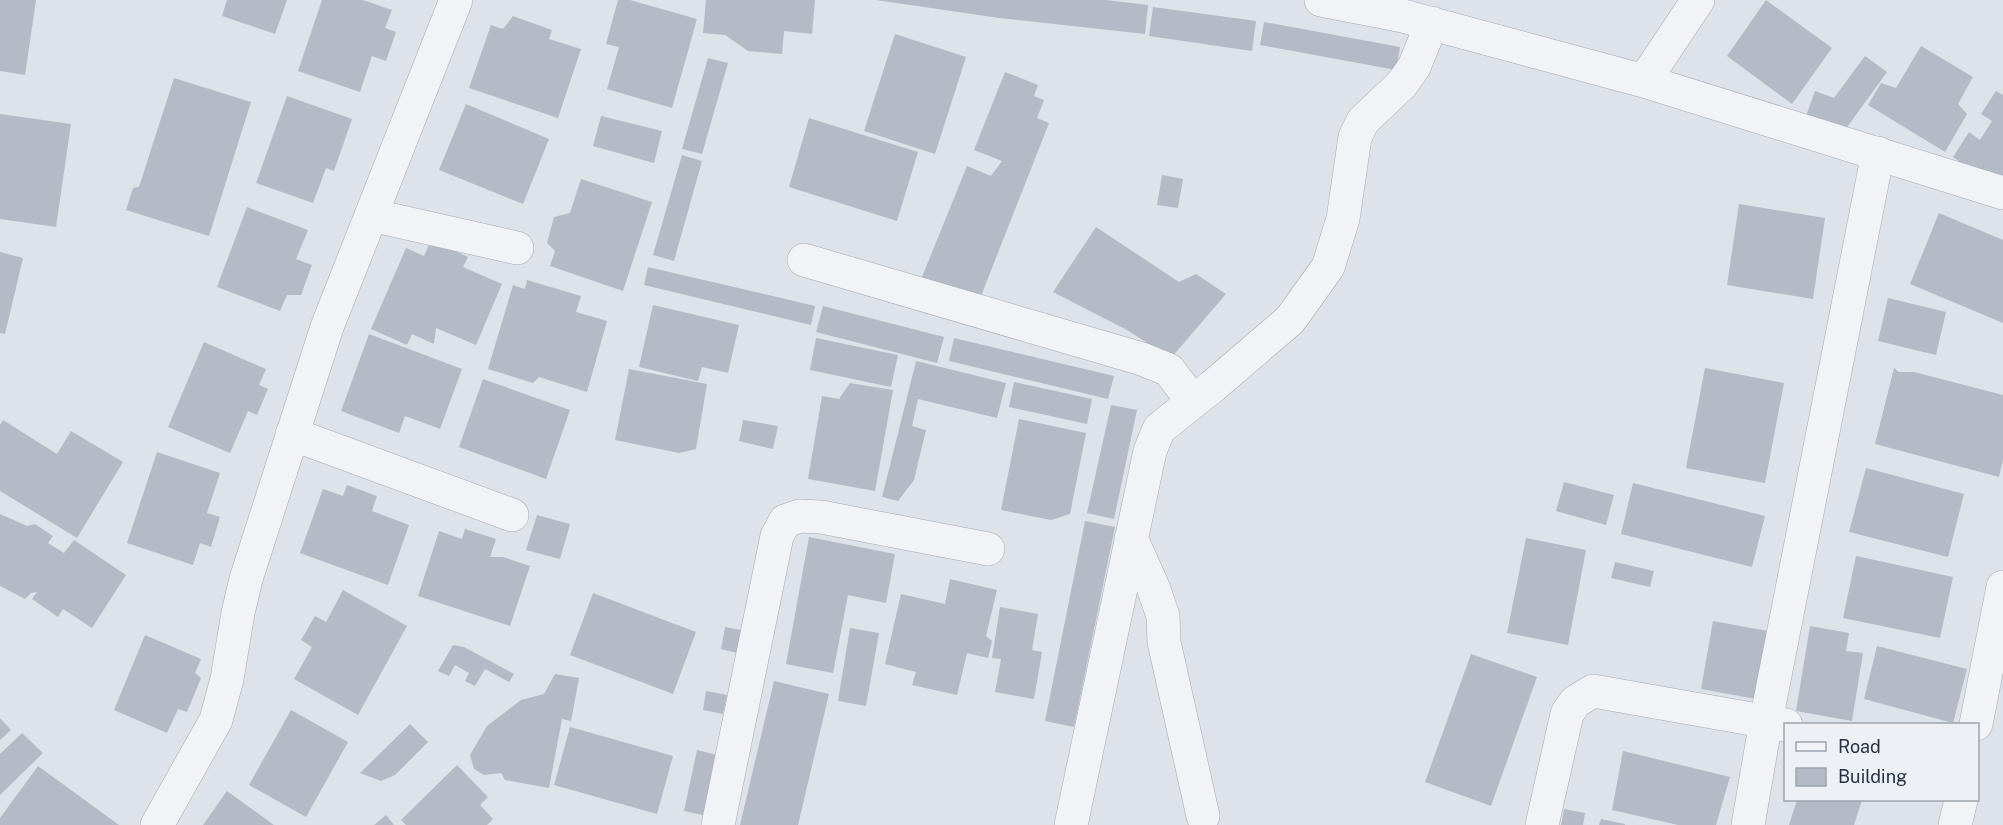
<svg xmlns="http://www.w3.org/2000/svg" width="2003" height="825" viewBox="0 0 2003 825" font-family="'Public Sans',sans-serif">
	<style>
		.building { fill: #b4bbc6 }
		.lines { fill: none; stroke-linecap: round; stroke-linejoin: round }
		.minor-casing { stroke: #a3a9b3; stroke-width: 34 }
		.minor { stroke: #f1f3f7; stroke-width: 33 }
	</style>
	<rect width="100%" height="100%" fill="#dee2e9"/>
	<path class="building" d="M0,0H36L25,75L0,71Z
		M227,0H287L275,34L222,16Z
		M322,0H363L392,10L385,28L396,32L386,61L372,56L360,92L298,71Z
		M618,0H630L697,19L672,108L607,89L619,47L606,44Z
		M706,0H815L812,34L784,31L782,54L748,51L725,35L703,33Z
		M876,0H1106L1148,5L1145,34L999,18Z
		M1766,0L1832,48L1792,104L1727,56Z
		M1153,7L1256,21L1252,51L1149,36Z
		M513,16L552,30L549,39L581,49L558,118L469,88L491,25L503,29Z
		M1264,22L1400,47L1396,70L1260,45Z
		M895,34L966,57L935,154L864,131Z
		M1921,46L1973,77L1958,104L1967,114L1945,152L1868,105L1881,83L1896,88Z
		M1865,56L1887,72L1845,130L1806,116L1815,91L1834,98Z
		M708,58L728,63L702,154L682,149Z
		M1005,72L1038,85L1034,96L1044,100L1037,118L1049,123L979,301L922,277L967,166L991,176L1002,161L974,150Z
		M174,78L251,102L209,236L126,210L133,188L139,187Z
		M1996,91L2003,95V179L1998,188L1953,157L1969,132L1980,140L1992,121L1981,114Z
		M287,96L352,119L334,171L326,168L313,203L256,183Z
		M466,104L549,139L523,204L439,170Z
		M0,114L71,124L56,227L0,219Z
		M601,116L662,131L654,163L593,146Z
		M809,118L918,152L897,221L789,187Z
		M682,155L702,161L674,261L653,255Z
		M1162,175L1183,179L1178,208L1157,205Z
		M581,179L652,202L623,291L550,266L555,251L547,243L554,217L570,213Z
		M1739,204L1825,218L1813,299L1727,285Z
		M247,207L308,230L296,259L312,265L301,295H287L280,311L217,287Z
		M1939,213L2003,240V323L1910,284Z
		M1096,227L1179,282L1196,274L1226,294L1171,358L1127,330L1053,292Z
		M431,240L468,257L463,267L502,284L476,345L436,328L434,344L412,334L407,345L371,329L406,248L424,256Z
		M0,252L23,258L5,334L0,333Z
		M648,267L815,306L811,325L644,285Z
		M527,280L581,296L576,312L607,321L587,392L539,377L533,383L488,369L513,285L525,289Z
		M1888,298L1946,312L1936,355L1878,341Z
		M653,305L739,325L728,373L702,367L698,381L639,367Z
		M823,306L944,337L937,363L816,332Z
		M369,334L462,369L440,429L405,416L399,433L341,411Z
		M816,338L898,355L891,387L810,370Z
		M954,338L1114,376L1108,399L949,361Z
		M204,342L266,369L259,385L268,389L257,415L248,411L230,453L168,427Z
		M916,361L1006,383L997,418L918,399L912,426L926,430L914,480L898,501L882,497Z
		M1705,368L1784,383L1765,483L1686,468Z
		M1894,368L1899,372H1914L2003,395V460L1999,477L1875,444Z
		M629,369L707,384L696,449L679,453L615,440Z
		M483,379L570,410L546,479L459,447Z
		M1014,382L1092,399L1087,424L1009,407Z
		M850,383L893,390L875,491L808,479L822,396L839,399Z
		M1111,405L1137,410L1114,519L1087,513Z
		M1019,419L1086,433L1070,514L1051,520L1001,510Z
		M3,420L57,454L71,431L123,462L77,538L0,491V425Z
		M743,420L778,426L773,449L739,441Z
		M157,452L220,473L207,513L220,517L211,547L200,543L193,565L127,543Z
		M1866,468L1964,494L1948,557L1849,532Z
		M1564,482L1614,495L1606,525L1556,511Z
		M1633,483L1765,516L1752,567L1621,534Z
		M347,485L377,496L372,511L409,525L388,585L300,553L323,489L343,496Z
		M0,514L27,526L35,524L53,536L48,543L64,553L74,540L126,575L92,628L63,609L58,617L32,599L37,592L31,593L25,599L0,586Z
		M537,515L570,524L560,559L526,550Z
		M1085,521L1115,527L1074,727L1045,721Z
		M465,529L496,539L490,557H503L530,566L510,626L418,596L439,531L462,539Z
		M809,537L895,554L886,603L848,595L833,673L786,664Z
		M1526,538L1586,550L1568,645L1507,633Z
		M1856,556L1953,577L1940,638L1843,618Z
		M1615,562L1654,571L1650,587L1611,578Z
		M950,579L997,590L986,636L992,641L988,658L967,653L957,695L912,685L916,672L885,664L901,594L945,604Z
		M343,590L407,626L358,715L294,679L312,647L301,640L315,616L326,622Z
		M593,593L696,632L673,694L570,655Z
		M1000,607L1038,614L1032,650L1042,652L1034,699L995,692L1001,659L992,658Z
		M1713,621L1773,632L1761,700L1701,689Z
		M1810,626L1849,633L1846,651L1863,653L1852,721L1796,711Z
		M725,627L746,631L741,654L721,649Z
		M850,628L879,633L866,706L838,701Z
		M145,635L201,659L195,673L201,678L187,712L178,709L167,733L114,710Z
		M453,645L464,647L514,674L509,682L485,669L475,686L465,681L469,673L455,665L449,676L438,671Z
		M1877,646L1967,669L1953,723L1864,699Z
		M1471,654L1537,677L1491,806L1425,782Z
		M555,674L579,678L571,721L562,719L549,788L505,780L501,773L484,775L474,769L470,755L487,726L521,700L544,694Z
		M774,681L829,694L798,825H740Z
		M706,691L727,695L723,714L703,710Z
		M291,710L348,742L306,817L249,785Z
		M0,718L11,730L0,740Z
		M410,724L428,742L395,775L381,781L360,773Z
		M570,727L673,756L657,814L554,785Z
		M22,733L43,753L0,795V754Z
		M697,750L721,756L707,816L684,811Z
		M1623,751L1730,777L1716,825H1678L1612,810Z
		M457,765L488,797L480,805L493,819L487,825H406L401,820Z
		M38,766L119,825H0V818Z
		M227,791L274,825H203Z
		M1797,800H1862L1854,825H1789Z
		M1564,809L1585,813L1583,825H1561Z
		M386,815L394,825H374Z
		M1601,819L1625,824V825H1599Z"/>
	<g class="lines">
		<defs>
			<path id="minor" d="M1321,0L1403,16L1644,81L2003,193
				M1644,81L1698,0
				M371,215L517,248
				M804,260L1142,359L1169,370L1193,402
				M292,434L512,515
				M1131,538L1153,587L1163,616L1164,642L1203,816
				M1976,724L2003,587
				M157,825L216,720L227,679L238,613L246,579L327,327L456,0
				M718,825L777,536L785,521L800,516L821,517L988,549
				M1071,825L1150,451L1159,429L1213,386L1290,320L1328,267L1343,219L1355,137L1363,121L1402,84L1414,67L1432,23
				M1542,825L1567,714L1575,702L1593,691L1786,725
				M1748,825L1766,721L1878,153
				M1955,825L1961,800"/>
		</defs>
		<use href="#minor" class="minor-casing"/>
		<use href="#minor" class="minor"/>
	</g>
	<rect x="1784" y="723" width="195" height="78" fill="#edf1f6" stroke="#9da4ae" stroke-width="1.5"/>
	<rect x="1796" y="742" width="30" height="9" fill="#f1f3f7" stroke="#9da4ae" stroke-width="1.5"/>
	<text x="1838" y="753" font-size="18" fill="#263041">Road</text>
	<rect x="1796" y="768" width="30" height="18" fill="#b4bbc6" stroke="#9da4ae" stroke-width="1.5"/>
	<text x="1838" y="783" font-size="18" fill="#263041">Building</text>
</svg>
